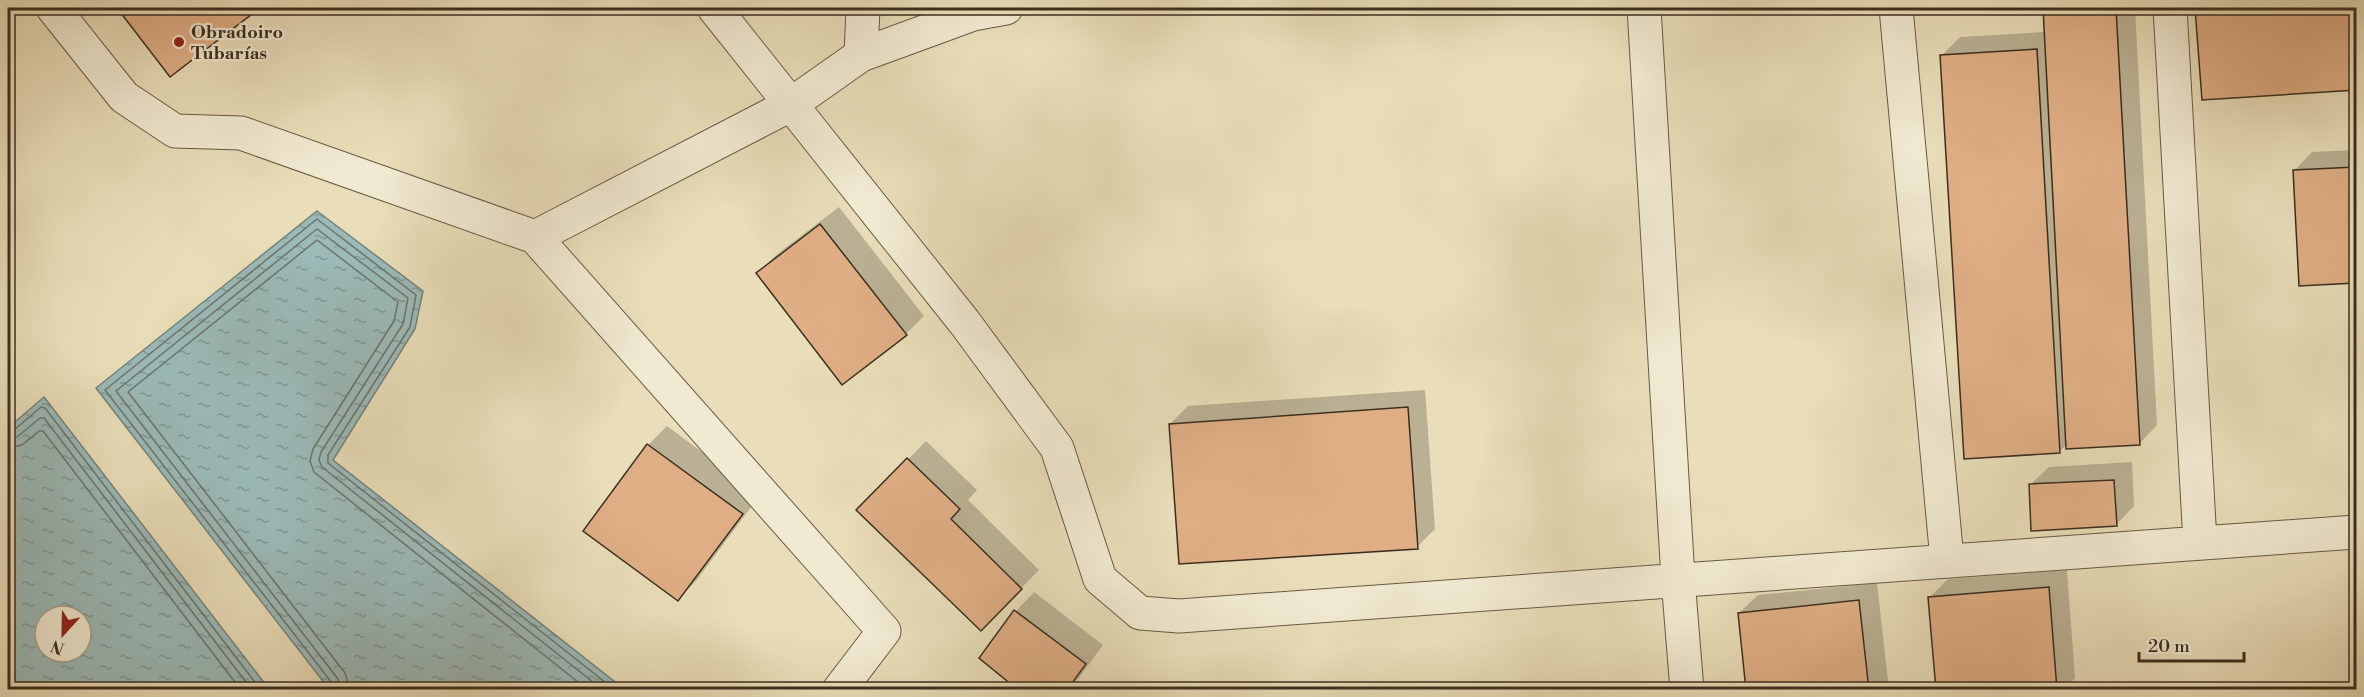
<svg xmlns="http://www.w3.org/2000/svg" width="2364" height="697" viewBox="0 0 2364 697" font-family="'Libre Bodoni',serif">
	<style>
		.water { fill: url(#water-ripples); stroke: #75827a; stroke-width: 1.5; fill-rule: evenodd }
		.shadow { fill: #0003 }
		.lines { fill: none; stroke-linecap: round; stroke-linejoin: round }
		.shore { stroke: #6c746b; stroke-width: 1.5 }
		.building { fill: #dfae85; stroke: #3c2e1e; stroke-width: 1.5 }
		.minor-casing { stroke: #675a45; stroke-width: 35 }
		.minor { stroke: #f1ead2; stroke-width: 33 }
		.poi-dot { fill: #8f2418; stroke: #f1ead2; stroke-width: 2 }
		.labels { text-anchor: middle; stroke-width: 4.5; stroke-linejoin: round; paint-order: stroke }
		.poi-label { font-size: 18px; font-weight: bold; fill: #3c2e1e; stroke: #f1ead2; text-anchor: start }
	</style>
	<defs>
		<pattern id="water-ripples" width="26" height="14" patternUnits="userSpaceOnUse" patternTransform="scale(1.5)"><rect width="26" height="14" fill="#9bbab8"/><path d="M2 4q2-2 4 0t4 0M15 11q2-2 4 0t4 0" fill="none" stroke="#809895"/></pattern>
	</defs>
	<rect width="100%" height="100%" fill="#e9deb9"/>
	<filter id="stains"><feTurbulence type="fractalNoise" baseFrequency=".00333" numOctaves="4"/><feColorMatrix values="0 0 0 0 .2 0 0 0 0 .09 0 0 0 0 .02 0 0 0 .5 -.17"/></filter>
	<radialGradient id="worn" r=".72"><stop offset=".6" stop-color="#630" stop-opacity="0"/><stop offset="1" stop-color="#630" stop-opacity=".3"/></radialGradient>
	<path class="water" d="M317,211L423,291L415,329L333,460L624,689H329L96,388Z
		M44,397L269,689H8V428ZM45,616H81V652H45Z"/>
	<path class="shadow" d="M119,8H258L171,75Z
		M2044,8H2135L2157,425L2139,444H2067L2059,452L1942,55L1960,37L2045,32Z
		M2197,8H2356V88L2203,98Z
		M2356,150V281L2301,284L2294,171L2312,152Z
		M839,207L924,316L906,334L758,273L776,255Z
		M1425,390L1435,529L1417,547L1170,424L1188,406Z
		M667,426L760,495L696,581L678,599L585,531L648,445Z
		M926,441L977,490L968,500L1039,570L981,629L858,510Z
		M2132,462L2134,506L2116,525L2030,485L2049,467Z
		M2067,570L2075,678L2064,690H1937L1930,597L1948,579Z
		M1877,583L1889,690H1748L1739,613L1758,595Z
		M1034,592L1103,645L1070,690H1020L981,657L1016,611Z"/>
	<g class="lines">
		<path class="shore" d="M8,432L14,430L41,407L45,408L261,690
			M8,439L17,437L40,418H44L252,690
			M8,448L22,445L39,431H43L241,690
			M334,690L332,683L105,390L317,219L416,295L410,327L328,455V463L615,690
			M341,690L338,679L116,391L317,229L408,298L403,324L321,452L319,460L322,467L603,690
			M350,690L345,673L128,392L317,240L398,302L394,321L313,449L310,461L314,472L588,690"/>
	</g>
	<path class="building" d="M117,8H260L170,77Z
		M2043,8H2116L2140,445L2066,449Z
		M2195,8H2356V90L2202,100Z
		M2037,49L2060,453L1964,459L1940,55Z
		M2356,167V283L2299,286L2293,170Z
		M820,224L907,335L842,385L756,273Z
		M1408,407L1418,549L1179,564L1169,424Z
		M647,444L743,514L678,601L583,531Z
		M907,458L960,509L951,519L1022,589L981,631L856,510Z
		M2114,480L2117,526L2031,531L2029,484Z
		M2049,587L2057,690H1936L1928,597Z
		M1859,600L1869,690H1746L1738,613Z
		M1014,610L1086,664L1067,690H1018L979,658Z"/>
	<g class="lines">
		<defs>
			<path id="minor" d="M53,8L124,97L175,131L241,133L535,237L790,105L861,55L973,14L1006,8
				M714,8L965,323L1057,448L1100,579L1140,613L1179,616L2356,532
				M1644,8L1678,579L1687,690
				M1896,8L1947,560
				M2170,8L2200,542
				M861,55L863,8
				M535,237L884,631L839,690"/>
		</defs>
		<use href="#minor" class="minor-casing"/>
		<use href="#minor" class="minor"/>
	</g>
	<circle class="poi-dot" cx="179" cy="42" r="6"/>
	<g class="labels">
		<g class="poi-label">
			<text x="191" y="38">Obradoiro<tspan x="191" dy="21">Tubarías</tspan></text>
		</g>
	</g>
	<rect width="2364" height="697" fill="none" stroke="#e9deb9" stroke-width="30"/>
	<rect x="9" y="9" width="2346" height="679" fill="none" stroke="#3c2e1e" stroke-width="3"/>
	<rect x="15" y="15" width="2334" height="667" fill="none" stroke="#3c2e1e" stroke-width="1.5"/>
	<g transform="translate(63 634) rotate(202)"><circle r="28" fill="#f1ead2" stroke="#a99f8a" stroke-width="1.5"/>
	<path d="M0-4.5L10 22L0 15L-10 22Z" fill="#8f2418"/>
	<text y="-9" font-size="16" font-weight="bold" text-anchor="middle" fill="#3c2e1e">N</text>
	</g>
	<path d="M2139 652v9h105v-9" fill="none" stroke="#3c2e1e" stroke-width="3"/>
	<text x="2148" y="652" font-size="18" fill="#3c2e1e" stroke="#f1ead2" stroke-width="4.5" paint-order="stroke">20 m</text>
	<rect width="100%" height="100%" filter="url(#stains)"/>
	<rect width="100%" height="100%" fill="url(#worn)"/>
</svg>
